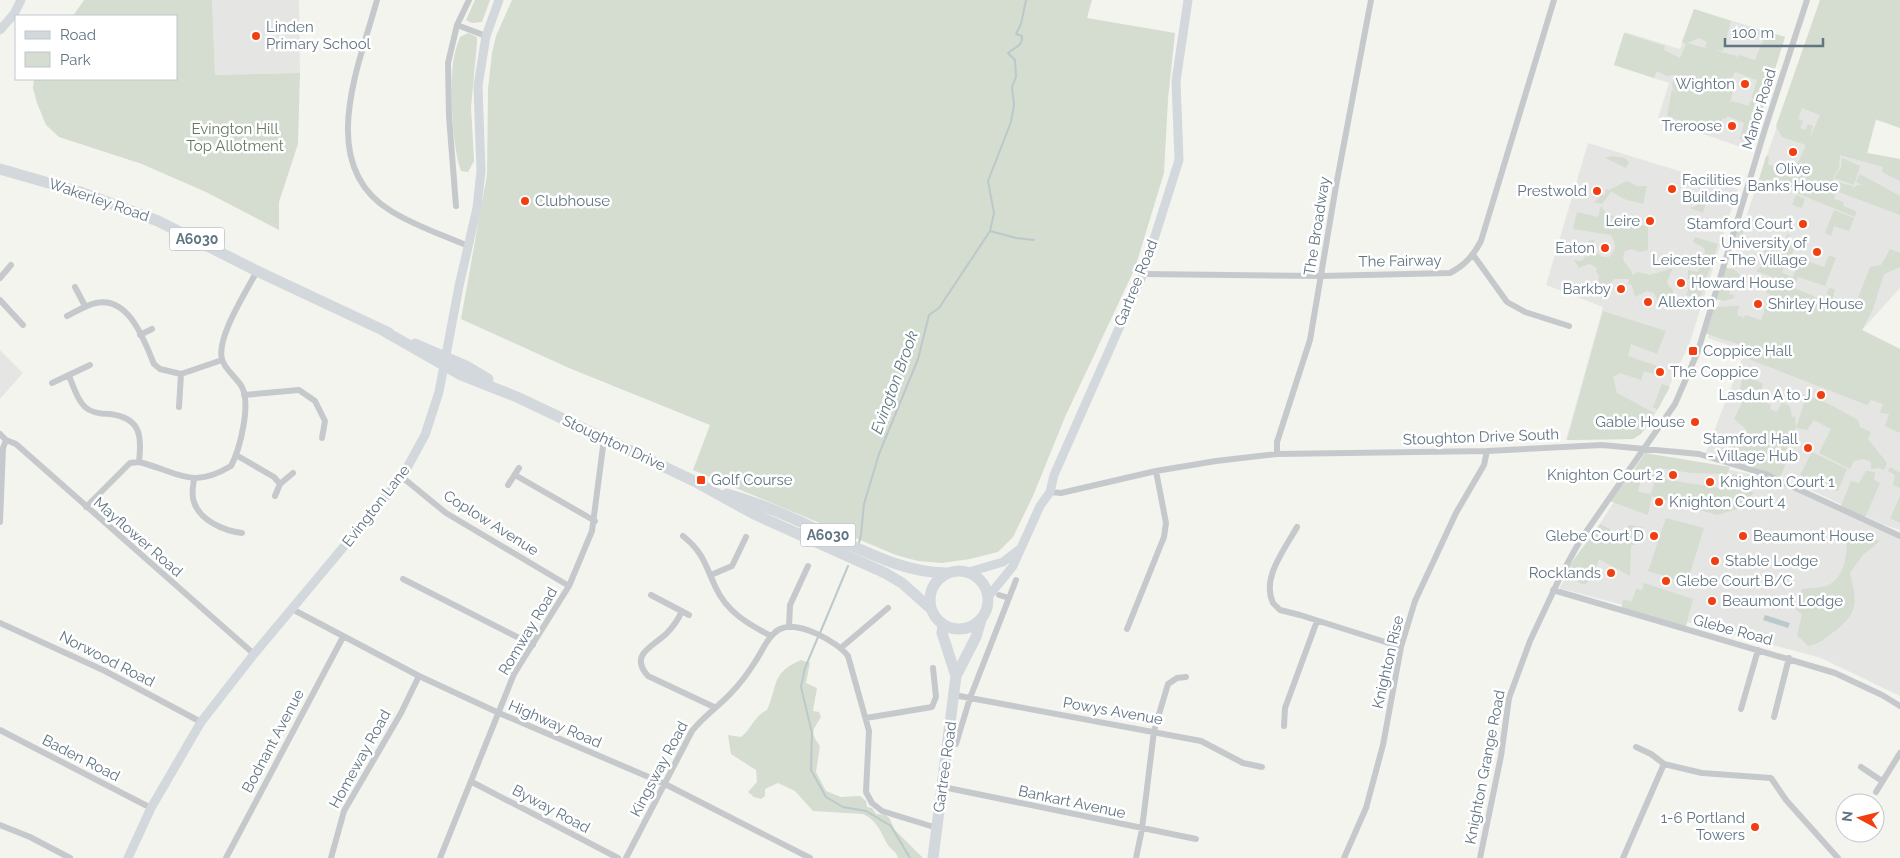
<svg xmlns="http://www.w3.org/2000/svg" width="1900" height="858" viewBox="0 0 1900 858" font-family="Raleway,sans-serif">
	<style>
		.built { fill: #e5e6e3 }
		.green { fill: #d5dcd0; fill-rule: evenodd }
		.water { fill: #bbc9cd }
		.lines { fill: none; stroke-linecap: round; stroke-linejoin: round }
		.stream { stroke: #bbc9cd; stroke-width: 2 }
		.street { stroke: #c6c9cc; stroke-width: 6 }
		.secondary { stroke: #d2d8dc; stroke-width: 9 }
		.highway { stroke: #d2d8dc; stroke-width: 11 }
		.poi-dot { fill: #f23f12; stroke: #fff; stroke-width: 2 }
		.labels { text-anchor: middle; stroke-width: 5; stroke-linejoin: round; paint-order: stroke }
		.shield { fill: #fff; stroke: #909ea8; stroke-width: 1 }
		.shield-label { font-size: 14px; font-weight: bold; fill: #617583 }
		.poi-label { font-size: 15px; fill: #617583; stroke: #fff; text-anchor: start }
		.street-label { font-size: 15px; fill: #617583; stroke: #fff }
		.park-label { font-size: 15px; fill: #667a60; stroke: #fff }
		.water-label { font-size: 16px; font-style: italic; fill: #5c7881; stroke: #fff }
	</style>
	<rect width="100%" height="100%" fill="#f4f4ef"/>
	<path class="built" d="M212,0H299L300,73L215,75Z
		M1820,0H1900V128L1876,120L1867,153L1900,159V288L1862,330L1900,349V530L1882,524L1763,467L1706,452L1745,351L1708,338L1746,217Z
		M1694,9L1785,37L1749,150L1658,118L1669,83L1614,65L1625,32L1680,49Z
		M1588,143L1738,189L1690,342L1660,406L1645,430L1633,439L1566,440L1603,307L1546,285Z
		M0,350L23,373L0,399Z
		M1645,453L1766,477L1900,537V696L1821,658L1559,588Z"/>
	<path class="green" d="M84,0H212L215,75L300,73L298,144L279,202V230L206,192L142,164L59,137L46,125L37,103L33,88L34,79H176V16H73Z
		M475,0H490L482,22L472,23L466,20Z
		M512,0H1092L1087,18L1175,33L1168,99L1164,173L1135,268L1065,417L1033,496L1013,537L998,552L970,559L942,563L918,561L896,555L693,470L710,425L569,368L461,319L487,175L488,89L492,53L496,36Z
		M1820,0H1900V128L1876,119L1867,153L1900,159V181L1882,172L1883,167L1840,155L1839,168L1833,178L1836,182L1854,186L1851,190L1857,185H1862L1856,182L1860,174L1900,196V215L1836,191L1834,199L1844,202L1843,206L1856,211L1855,217L1772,183L1759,180L1766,156H1769L1768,164L1793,174L1806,145L1782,137L1776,126ZM1802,108L1820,115L1809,140L1813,126L1808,124L1805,130L1800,128L1803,121L1798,119Z
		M1694,9L1731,21L1723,51L1714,50L1737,56V59L1739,55L1755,60L1764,38L1758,35L1759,29L1785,37L1752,142L1740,139L1744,123L1727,116L1726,119L1723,118L1718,129L1704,126L1702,129L1667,116L1672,89L1677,95L1672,86L1674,75L1667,76L1657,71L1654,78L1614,65L1624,33L1665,46L1664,50L1680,58L1686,44L1682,42ZM1699,38L1707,42L1705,48L1687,43ZM1735,72L1757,80L1752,96L1753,100L1750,101L1749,106L1732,101L1730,103L1736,80L1732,78Z
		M468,33L477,37V43L471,107L474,161L468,172L461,171C452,144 450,92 453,63C454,54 457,45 460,37Z
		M1612,156L1625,158L1629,162L1626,168L1605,158Z
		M1842,158L1860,166L1854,185L1834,178L1841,168Z
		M1627,181L1637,186H1647L1643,204C1637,202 1633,202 1627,200C1621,198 1617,194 1611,192L1602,204L1594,202L1602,195H1605L1606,189L1609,190Z
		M1796,195L1805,199L1802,208L1792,205Z
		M1698,197L1703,198V202L1706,203L1703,213L1690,208L1696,206Z
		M1601,206L1607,214L1648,227V250L1640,252L1631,249L1624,252L1623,260L1632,272V275L1638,272L1650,275L1673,268L1667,281L1669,287L1672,288L1674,297L1669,296L1667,306L1661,305L1663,297L1657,300L1654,293L1647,291L1635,297L1632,285L1628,284L1629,279H1614L1609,284L1603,286L1598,282L1599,276L1596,271L1597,268L1589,264L1579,268L1574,260L1581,261L1586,256L1588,257L1591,250L1589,249L1588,241L1594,240V249L1602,257H1609C1617,249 1616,244 1611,235L1573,229L1577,212L1598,217Z
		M1834,210L1854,218L1849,231L1834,226L1831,236L1825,233Z
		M1738,226H1745L1740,247H1731Z
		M1787,234L1790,235L1789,238L1797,243L1792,254H1788L1782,273L1793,277L1799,258L1824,267L1829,255L1836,258L1825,286L1798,277L1794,288L1828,302L1825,299L1829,288L1835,289L1832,303L1849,310L1858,298L1870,267L1881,265L1890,249L1900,253V267L1884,274L1873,309L1862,330L1900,349V433L1885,426L1889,414L1880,413L1883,404L1871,400L1867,405L1746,358L1750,348L1704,333L1712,307L1739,306L1737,315L1744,318L1745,315L1761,320L1770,294L1766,293L1772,277L1756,271L1763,265L1762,259L1765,253L1762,249L1765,241L1783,247Z
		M1695,237L1718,244L1700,298L1686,295L1692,280L1688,279V270L1698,272L1705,252L1704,248L1693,242Z
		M1724,267L1735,270L1747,282L1745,287L1733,285L1729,294L1734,295V298L1725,301L1715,299Z
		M1603,311L1666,331L1657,354L1631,344L1628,356L1657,366L1654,374L1644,371L1641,380L1620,373L1613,377L1617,393L1654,413L1641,434L1633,439L1567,440Z
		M1746,375L1763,384L1759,400L1771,405L1770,409L1777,412L1782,402L1790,406L1792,417L1795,416L1796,428L1787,448V461L1779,480L1727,462L1730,443H1742L1747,430L1734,419L1745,397L1740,389L1742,380Z
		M1662,384L1670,387L1657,410L1653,407Z
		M1798,393L1827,403L1858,420L1860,427L1871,432L1868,439L1887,463L1884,470L1879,468L1871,469V462L1864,459L1854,461L1850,469L1819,453L1831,429L1814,420L1807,430L1796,428L1804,403Z
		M1812,452L1847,469L1838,491L1800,475Z
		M1645,453L1730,467L1727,474L1739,475L1736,485L1740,486V490L1754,492L1741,508L1717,515L1652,496L1653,490L1648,515L1607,500L1634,470ZM1659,468L1691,473L1726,474L1724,489L1657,478ZM1638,472L1656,477L1651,494L1638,492L1642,474Z
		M1890,467L1900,473V488L1893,485L1895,475L1888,471Z
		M1866,471L1875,472L1874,480L1880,483L1864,520L1840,508L1851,481L1859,483Z
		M1900,496V523L1890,518Z
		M1666,518L1704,528L1687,583L1648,571Z
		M1600,524L1621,535L1629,525L1643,527L1640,544L1631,545L1630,576L1599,559L1592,578L1584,585L1563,574Z
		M1846,534L1880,541L1863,555L1850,573C1857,602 1859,612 1835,631C1825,638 1820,644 1808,646L1797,635L1802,615L1795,608L1802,589C1810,588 1819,588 1826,586C1846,578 1848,551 1846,534Z
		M1644,583L1693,599L1685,630L1621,610L1623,600L1632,601L1636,589L1642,590Z
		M801,660L810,663L806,683L817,688L813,711L819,712L821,717C813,731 809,731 820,746L816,772L826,791L841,797L860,796L866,801L867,807L872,808L876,814L886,815L890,819L894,829L923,858H898C896,850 889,849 886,842C880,830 876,820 863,814L813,811L795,791L778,783L765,789V796L761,799L754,797L748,792L757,782L756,770L731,754L728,735L741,737C752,729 754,716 767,710C778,685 771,673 801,660Z"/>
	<path class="water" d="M1765,615L1790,623L1788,628L1763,620Z"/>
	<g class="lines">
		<path class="stream" d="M990,231L1016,238L1034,240
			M859,543L861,535L864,504L879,454L918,359L929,315L939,308L990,231L994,213L988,181L1011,122L1014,105L1012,87L1016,77L1015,60L1008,53C1014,47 1023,47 1022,36L1016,34L1021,24L1026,0
			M820,633L848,566
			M818,637L805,668L801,687L812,733L811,770L826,797L843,807L866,811L891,826L910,858"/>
		<path class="street" d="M377,0C359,66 315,165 391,211C415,226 443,235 468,246
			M469,0L457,25L486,36
			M456,206L449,116L448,63L457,25
			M1474,256L1507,302L1525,312L1569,326
			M1143,274L1322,276L1450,273C1465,265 1473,256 1481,241L1554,0
			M0,278L11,265
			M75,287L85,306
			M0,300L23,325
			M67,316C77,311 86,305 96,303C129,296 144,340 154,364L160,369L181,374
			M140,335L152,329
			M69,376C73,385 77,400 85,407C91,413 101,414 110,414C141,418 142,436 139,462
			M52,383L90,365
			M244,395L299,390L315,401L325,421L322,438
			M179,407L181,374L222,360
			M0,434L6,440L3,448L0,522
			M6,440L16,444L254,654
			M1277,454V442L1310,340L1336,186L1371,0
			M236,455L274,477L280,484
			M515,475L595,521
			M402,477L446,513L569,586
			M194,479C193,487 191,495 194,502C200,521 225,531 242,533
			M508,485L519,468
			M1050,492L1061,493L1156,471L1216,461L1277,454L1487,451L1602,445L1699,454L1765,474L1900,536
			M275,496L280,484L293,473
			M86,507L130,463L139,462C179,472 191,490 231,466C240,449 251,405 242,387C237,378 224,369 222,359C216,338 247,290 257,271
			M1297,527C1285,549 1261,578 1273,603L1280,610L1300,615L1401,647
			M683,536C704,553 705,565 716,588C727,612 748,624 771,636
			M711,575L732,566L746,537
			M403,579L533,645
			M1553,590L1835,673L1882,695L1900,706
			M651,595L689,615
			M999,595L1009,598
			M292,609L419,676L499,713L665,784L810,858
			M682,611C678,620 673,627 666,634C652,647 629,655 648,676L714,707
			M0,623L105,671L201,722
			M789,627L790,605L808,566
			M1127,629L1164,537L1166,523L1156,471
			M842,647L888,608
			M954,695L1201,741L1243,763L1262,767
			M1741,709L1758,650
			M1774,717L1789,658
			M866,718L932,707L936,697L933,668
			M1284,726L1285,708L1317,621
			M0,730L151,808
			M956,744L970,698L1016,580
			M1636,747L1651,754L1664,764L1702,773L1771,778L1786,800L1838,858
			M1861,767L1882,781
			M472,782L618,858
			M943,787L1196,839
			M1876,792L1900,753
			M0,825L30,837L70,858
			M226,858L343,637
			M331,858L344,811L401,713L419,676
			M440,858L514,674L569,586L592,531L604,439
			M626,858L692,731C704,716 719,706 731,693C740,684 748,673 755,662C762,652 768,635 780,629C798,620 838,642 848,656L869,731L866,792L872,803L882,811L937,828
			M1136,858L1142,829L1154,731L1168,684L1177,678L1186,677
			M1344,858L1366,808L1383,745L1401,647L1415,601L1456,513L1484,465L1487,451
			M1480,858L1501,756L1509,698L1530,641L1562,573L1581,539L1675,404L1698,351L1765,129L1807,0
			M1623,858L1664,764"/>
		<path class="secondary" d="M0,30L14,14L21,0
			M969,572L1003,562L1020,549
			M988,597L1013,566L1040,506L1050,492L1054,475L1143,274L1179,160L1176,81L1188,0
			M128,858L151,808L201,722L254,654L402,477L425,435L439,392L459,286L477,208L481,171L478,86L486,36L499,0"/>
		<path class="highway" d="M0,169L80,192L158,221L257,271L389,333
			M384,331L461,375L517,397L694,481L754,514L885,573L902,583L930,608
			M415,344L466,366L488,379
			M727,494C767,505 803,523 841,541C875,556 907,572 946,573
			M930 600a29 29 0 1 1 58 0a29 29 0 1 1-58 0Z
			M943,625L942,633L956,676
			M933,858L956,676L976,637L981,620"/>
	</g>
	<g class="poi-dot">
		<circle cx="256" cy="36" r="5"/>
		<circle cx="1745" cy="84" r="5"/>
		<circle cx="1732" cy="126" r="5"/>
		<circle cx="1793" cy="152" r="5"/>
		<circle cx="1672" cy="189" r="5"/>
		<circle cx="1597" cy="191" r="5"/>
		<circle cx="525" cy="201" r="5"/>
		<circle cx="1650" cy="221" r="5"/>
		<circle cx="1803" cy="224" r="5"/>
		<circle cx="1605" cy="248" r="5"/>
		<circle cx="1817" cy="252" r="5"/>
		<circle cx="1681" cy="283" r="5"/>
		<circle cx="1621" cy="289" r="5"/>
		<circle cx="1648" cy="302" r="5"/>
		<circle cx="1758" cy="304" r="5"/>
		<rect x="1688" y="346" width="10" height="10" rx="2.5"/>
		<circle cx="1660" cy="372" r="5"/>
		<circle cx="1821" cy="395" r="5"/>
		<circle cx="1695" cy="422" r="5"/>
		<circle cx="1808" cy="448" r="5"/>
		<circle cx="1673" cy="475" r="5"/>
		<rect x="696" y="475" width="10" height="10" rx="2.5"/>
		<circle cx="1710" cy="482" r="5"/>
		<circle cx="1659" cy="502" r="5"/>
		<circle cx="1654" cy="536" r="5"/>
		<circle cx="1743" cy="536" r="5"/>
		<circle cx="1715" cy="561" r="5"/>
		<circle cx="1611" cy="573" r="5"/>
		<circle cx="1666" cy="581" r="5"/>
		<circle cx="1712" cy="601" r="5"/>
		<circle cx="1755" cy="827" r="5"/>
	</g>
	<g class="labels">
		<g class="shield">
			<rect x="169.5" y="227.5" width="55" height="23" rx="4"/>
			<rect x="800.5" y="523.5" width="55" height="23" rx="4"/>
		</g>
		<g class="shield-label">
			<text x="197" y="244">A6030</text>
			<text x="828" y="540">A6030</text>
		</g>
		<g class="poi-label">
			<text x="266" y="32">Linden<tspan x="266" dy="17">Primary School</tspan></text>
			<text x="1735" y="89" text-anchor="end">Wighton</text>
			<text x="1722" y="131" text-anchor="end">Treroose</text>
			<text x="1793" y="174" text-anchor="middle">Olive<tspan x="1793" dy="17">Banks House</tspan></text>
			<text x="1682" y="185">Facilities<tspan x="1682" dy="17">Building</tspan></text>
			<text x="1587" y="196" text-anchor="end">Prestwold</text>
			<text x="535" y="206">Clubhouse</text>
			<text x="1640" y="226" text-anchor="end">Leire</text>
			<text x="1793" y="229" text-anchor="end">Stamford Court</text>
			<text x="1807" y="248" text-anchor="end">University of<tspan x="1807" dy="17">Leicester - The Village</tspan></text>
			<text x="1595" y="253" text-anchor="end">Eaton</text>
			<text x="1691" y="288">Howard House</text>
			<text x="1611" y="294" text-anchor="end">Barkby</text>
			<text x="1658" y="307">Allexton</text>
			<text x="1768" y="309">Shirley House</text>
			<text x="1703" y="356">Coppice Hall</text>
			<text x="1670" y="377">The Coppice</text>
			<text x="1811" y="400" text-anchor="end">Lasdun A to J</text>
			<text x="1685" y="427" text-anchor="end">Gable House</text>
			<text x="1798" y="444" text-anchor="end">Stamford Hall<tspan x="1798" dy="17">- Village Hub</tspan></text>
			<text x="1663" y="480" text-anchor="end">Knighton Court 2</text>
			<text x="711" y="485">Golf Course</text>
			<text x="1720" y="487">Knighton Court 1</text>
			<text x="1669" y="507">Knighton Court 4</text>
			<text x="1644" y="541" text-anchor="end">Glebe Court D</text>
			<text x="1753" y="541">Beaumont House</text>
			<text x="1725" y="566">Stable Lodge</text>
			<text x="1601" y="578" text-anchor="end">Rocklands</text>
			<text x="1676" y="586">Glebe Court B/C</text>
			<text x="1722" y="606">Beaumont Lodge</text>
			<text x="1745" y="823" text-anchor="end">1-6 Portland<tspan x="1745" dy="17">Towers</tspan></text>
		</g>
		<g class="street-label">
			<text transform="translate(1759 109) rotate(-73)" y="5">Manor Road</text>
			<text transform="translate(99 200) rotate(19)" y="5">Wakerley Road</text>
			<text transform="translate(1317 226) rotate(-81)" y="5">The Broadway</text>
			<text transform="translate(1400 261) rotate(-1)" y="5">The Fairway</text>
			<text transform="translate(1136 283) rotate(-68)" y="5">Gartree Road</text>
			<text transform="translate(1481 437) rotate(-2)" y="5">Stoughton Drive South</text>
			<text transform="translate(614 443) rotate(25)" y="5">Stoughton Drive</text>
			<text transform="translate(376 506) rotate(-52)" y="5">Evington Lane</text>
			<text transform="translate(491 523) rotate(32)" y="5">Coplow Avenue</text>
			<text transform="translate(138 537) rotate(41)" y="5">Mayflower Road</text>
			<text transform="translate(1733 630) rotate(15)" y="5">Glebe Road</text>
			<text transform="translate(528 631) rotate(-59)" y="5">Romway Road</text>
			<text transform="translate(107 659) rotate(27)" y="5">Norwood Road</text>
			<text transform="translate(1388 662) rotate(-77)" y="5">Knighton Rise</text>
			<text transform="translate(1113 711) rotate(10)" y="5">Powys Avenue</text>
			<text transform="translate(555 724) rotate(23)" y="5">Highway Road</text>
			<text transform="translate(273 741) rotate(-62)" y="5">Bodnant Avenue</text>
			<text transform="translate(81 758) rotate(27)" y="5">Baden Road</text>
			<text transform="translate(360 759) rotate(-61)" y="5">Homeway Road</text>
			<text transform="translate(945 767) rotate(-82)" y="5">Gartree Road</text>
			<text transform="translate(1485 767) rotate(-79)" y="5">Knighton Grange Road</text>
			<text transform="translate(659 769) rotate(-62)" y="5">Kingsway Road</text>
			<text transform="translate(1072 802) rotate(12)" y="5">Bankart Avenue</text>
			<text transform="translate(551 809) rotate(28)" y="5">Byway Road</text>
		</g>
		<g class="park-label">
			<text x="235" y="134">Evington Hill<tspan x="235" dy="17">Top Allotment</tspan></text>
		</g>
		<g class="water-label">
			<text transform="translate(894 382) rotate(-70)" y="6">Evington Brook</text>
		</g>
	</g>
	<rect x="15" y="15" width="162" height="65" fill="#ffffff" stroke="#c0c8cd"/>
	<rect x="25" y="31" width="25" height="8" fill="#d2d8dc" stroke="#c0c8cd"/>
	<text x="60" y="40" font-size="15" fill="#617583">Road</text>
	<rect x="25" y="52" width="25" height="15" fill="#d5dcd0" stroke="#c0c8cd"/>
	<text x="60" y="65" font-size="15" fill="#617583">Park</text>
	<g transform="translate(1860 818) rotate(277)"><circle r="24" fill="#ffffff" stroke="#c0c8cd"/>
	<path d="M0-4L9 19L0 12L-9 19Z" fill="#f23f12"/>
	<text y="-8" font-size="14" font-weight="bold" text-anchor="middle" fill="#617583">N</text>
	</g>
	<path d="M1725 38v8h98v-8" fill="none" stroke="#617583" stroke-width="2.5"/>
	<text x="1732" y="38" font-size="15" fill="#617583" stroke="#ffffff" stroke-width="4" paint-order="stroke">100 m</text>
</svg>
